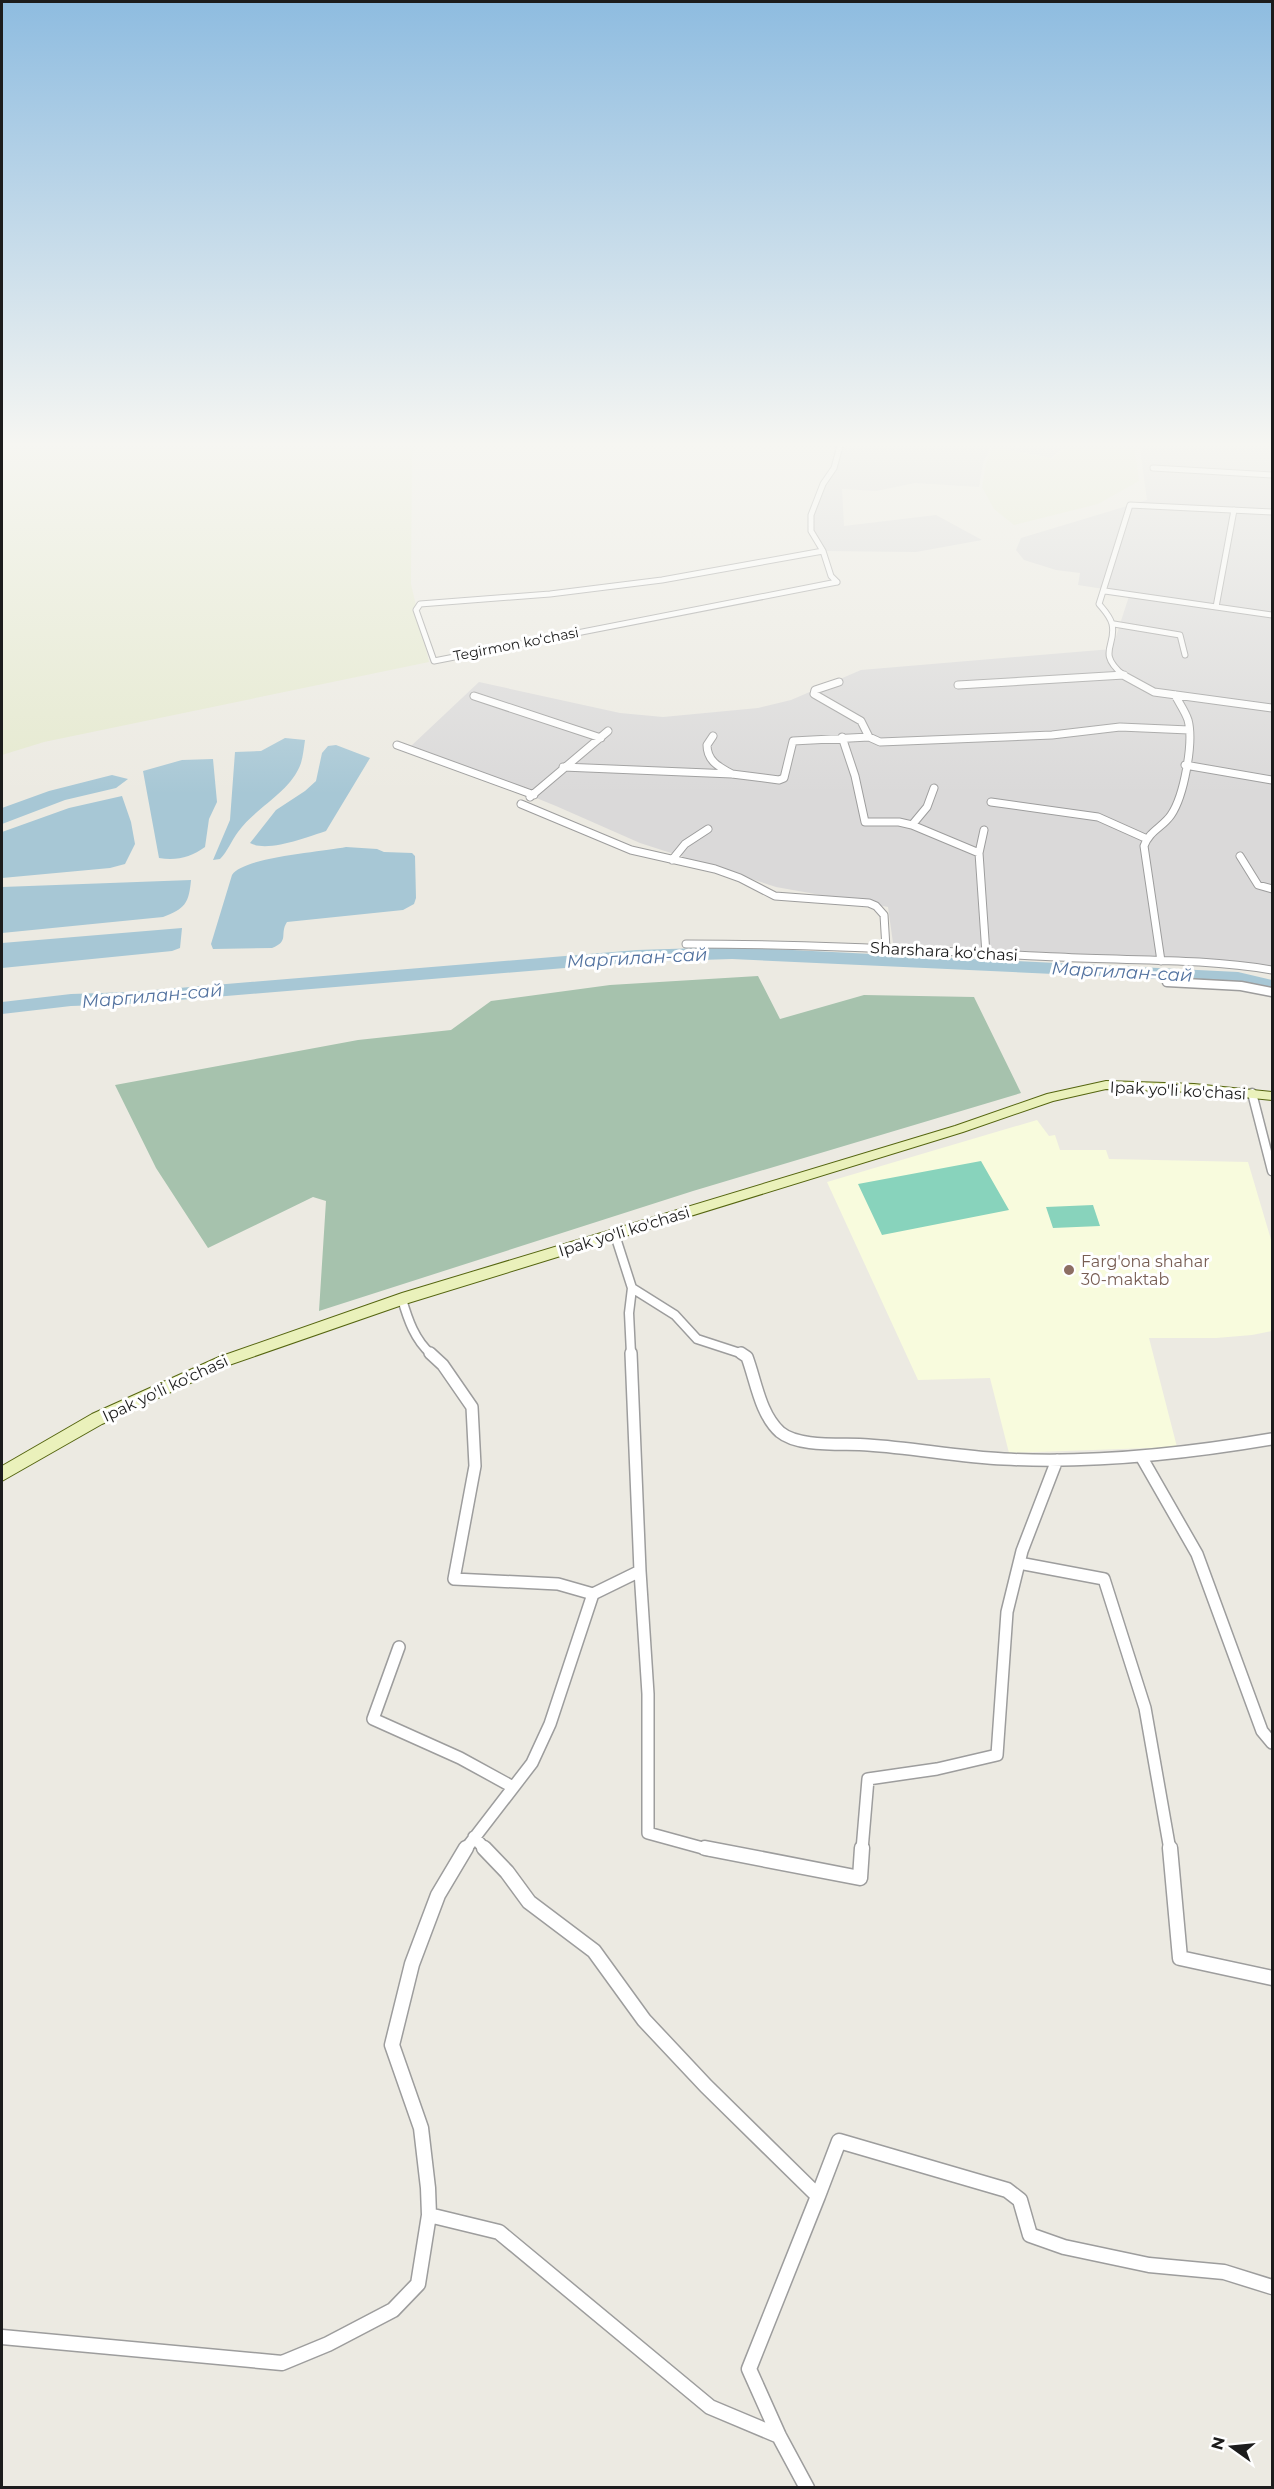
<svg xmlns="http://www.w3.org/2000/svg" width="1274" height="2489" viewBox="0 0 1274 2489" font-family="Montserrat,sans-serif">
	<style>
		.residential { fill: #dad9d9 }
		.education { fill: #f8fbdd }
		.farmland { fill: #e5e9cf }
		.cemetery { fill: #a6c2ad }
		.pitch { fill: #88d3bc }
		.water { fill: #a7c7d5 }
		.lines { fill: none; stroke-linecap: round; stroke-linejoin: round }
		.river { fill: #a7c7d5; fill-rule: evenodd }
		.minor-far4-casing { stroke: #9d9d9d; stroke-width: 7 }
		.minor-far3-casing { stroke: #9d9d9d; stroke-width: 9 }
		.minor-far2-casing { stroke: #9d9d9d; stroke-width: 11 }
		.minor-far1-casing { stroke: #9d9d9d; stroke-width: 14 }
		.minor-casing { stroke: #9d9d9d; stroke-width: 17 }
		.secondary-casing { stroke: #556510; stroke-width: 2 }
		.minor-far4 { stroke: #fff; stroke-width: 5 }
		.minor-far3 { stroke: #fff; stroke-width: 7 }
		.minor-far2 { stroke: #fff; stroke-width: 8 }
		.minor-far1 { stroke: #fff; stroke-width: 11 }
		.minor { stroke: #fff; stroke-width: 14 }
		.secondary { fill: #eaf1bb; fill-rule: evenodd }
		.education-dot { fill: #8d6e63; stroke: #fff; stroke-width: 2 }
		.labels { text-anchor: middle; stroke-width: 6; stroke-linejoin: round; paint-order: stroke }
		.far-street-label { font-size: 14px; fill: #1c1c1c; stroke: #fff }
		.street-label { font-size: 16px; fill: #1c1c1c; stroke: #fff }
		.education-label { font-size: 16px; fill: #785e54; stroke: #fff; text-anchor: start }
		.water-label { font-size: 18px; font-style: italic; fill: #5373a0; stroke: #fff }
	</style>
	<rect width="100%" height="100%" fill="#eceae2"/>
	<path class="residential" d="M799,446H798H1068L1050,458L991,446L983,463L979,487L915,483L876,491L842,489L844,526L936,515L982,540L916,552L822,551L810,531V515L831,468L835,447Z
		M1144,446H1272V968L1235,962L1107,961L1034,952L893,943L888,907L776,887L640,843L556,806L410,747L479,682L620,713L663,717L758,708L791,700L861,670L1112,649L1130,593L1078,585L1080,573L1056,570L1024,560L1016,550L1021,538L1147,500L1140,449Z"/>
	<path class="education" d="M1037,1120L1049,1136L1055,1135L1060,1150H1106L1109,1159L1248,1162L1272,1243V1331L1252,1335L1216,1338H1149L1177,1447L1009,1453L990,1378L918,1380L827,1182Z"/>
	<path class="farmland" d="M2,446H415L412,454L411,584L429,662L44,742L2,755Z
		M1070,446H1138L1135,451L1139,481L1098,504L1014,525L994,509L982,487L986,463L993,447L1052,459Z"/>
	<path class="cemetery" d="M758,976L780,1019L864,995L974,997L1021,1093L693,1191L319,1311L326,1201L313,1197L208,1248L156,1168L115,1085L358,1040L451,1030L491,1001L610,985Z"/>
	<path class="pitch" d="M981,1161L1009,1210L882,1235L858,1184Z
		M1093,1205L1100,1226L1053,1228L1046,1207Z"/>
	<path class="water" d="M285,738L305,740C304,747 303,756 301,763C291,792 256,807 238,832C231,841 228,851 220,859L213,860L230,820L235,752L261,751Z
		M336,745L370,758L326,831C308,837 267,853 250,843L276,810L305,791L316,781L322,753L328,746Z
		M213,759L217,802L209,819L205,847C191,857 177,861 159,858L143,771L182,760Z
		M112,775L128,779L116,788L65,800L2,824V808L49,791Z
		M122,796L131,822L135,844L125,864L110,868L2,878V832L69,808Z
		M346,847L377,849L384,852L412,853L415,856L416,898L414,904L403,910L287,922C279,934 290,941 272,948L213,949L211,944L232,875C243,857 322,852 346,847Z
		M191,880C189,903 185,909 163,917L2,933V887Z
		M182,928L180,948L172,951L2,968V943Z"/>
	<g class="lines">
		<path class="river" d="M732,947L1238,972L1272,980V992L1238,984L1183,980L732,959L637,962L131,1004L71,1006L2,1014V1002L71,994L131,992L637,950Z"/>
		<defs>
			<path id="minor-far4" d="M1153,468L1272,475
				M823,551L662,580L550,594L420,604L416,610L434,661L837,582
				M837,582L831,576L823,551L811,531V515L823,484L834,468L840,446
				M1105,591L1272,615
				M1216,607L1234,510
				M1114,624L1180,635L1185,655
				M1119,675H1124
				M1123,675C1096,652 1117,646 1112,624C1110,616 1104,610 1099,604L1130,505L1272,512"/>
			<path id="minor-far3" d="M1121,674L1154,692L1272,708
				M839,682L815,690L814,694L861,721L869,737
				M958,685L1124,675
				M474,696L601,738
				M713,736L707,745C707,761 719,767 732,774
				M842,737L855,776L865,822H899L912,825L979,853
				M397,745L534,795
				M1185,765L1272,780
				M563,767L732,774L779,780L784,778L793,741L869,737L880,742L1052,735L1120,727L1189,730
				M530,797L608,731
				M991,802L1098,817L1145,838
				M521,804L631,850L715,869L740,878L775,896L869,903L876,906L884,915L886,948
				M912,825L927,807L934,788
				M984,830L979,853L986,954
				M1240,856L1258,885L1272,889
				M672,860L685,844L708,829
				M686,944C810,944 934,951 1059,957C1130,961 1201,958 1272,970
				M1161,961L1144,846C1149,831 1163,827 1171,815C1184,796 1194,742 1188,720C1185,711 1179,703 1175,695"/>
			<path id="minor-far2" d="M1167,982L1241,986L1272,992
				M1252,1093L1272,1171
				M615,1235L632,1288L629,1313L631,1354
				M632,1288L675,1315L697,1339L743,1354
				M402,1299C408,1320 415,1340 431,1354"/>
			<path id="minor-far1" d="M430,1353L443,1365L472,1407L475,1466L454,1579L558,1584L593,1594
				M741,1353L747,1357C756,1381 760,1414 780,1432C799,1448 844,1443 868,1445C914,1448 959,1457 1004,1459C1094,1464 1184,1454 1272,1439
				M1142,1458L1197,1554L1262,1731L1272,1743
				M1019,1563L1104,1579L1145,1708L1170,1850
				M640,1571L648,1694V1833L710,1850
				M399,1647L373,1719L460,1758L513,1787
				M474,1837L486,1850
				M465,1850L532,1763L550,1724L593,1594L640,1571L631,1353
				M862,1850L868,1779L937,1769L997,1755L1007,1612L1022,1551L1057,1460"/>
			<path id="minor" d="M484,1848L507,1872L529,1902L594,1951L644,2020L706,2086L818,2196L839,2141L1007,2190L1020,2200L1030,2235L1064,2247L1149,2265L1224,2272L1272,2287
				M705,1848L860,1878L862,1848
				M1170,1848L1180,1958L1272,1978
				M429,2215L499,2232L710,2407L779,2436
				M2,2337L282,2363L328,2344L393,2310L418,2284L429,2215L428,2188L421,2128L392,2045L412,1964L438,1895L466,1848
				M807,2488L779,2436L749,2369L818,2196"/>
			<path id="secondary" d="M1106,1081L1194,1084L1272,1092V1100L1194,1092L1106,1089L1053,1101L963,1132L405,1304L229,1365L102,1424L2,1481V1466L92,1414L219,1357L402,1293L955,1126L1047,1094Z"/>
		</defs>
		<use href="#minor-far4" class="minor-far4-casing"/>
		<use href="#minor-far3" class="minor-far3-casing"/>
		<use href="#minor-far2" class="minor-far2-casing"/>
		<use href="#minor-far1" class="minor-far1-casing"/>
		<use href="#minor" class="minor-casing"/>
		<use href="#secondary" class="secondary-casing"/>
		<use href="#minor-far4" class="minor-far4"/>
		<use href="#minor-far3" class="minor-far3"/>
		<use href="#minor-far2" class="minor-far2"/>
		<use href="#minor-far1" class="minor-far1"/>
		<use href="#minor" class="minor"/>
		<use href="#secondary" class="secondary"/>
	</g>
	<linearGradient id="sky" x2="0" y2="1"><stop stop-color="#8ebce0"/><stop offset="0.56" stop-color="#f6f6f2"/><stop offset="1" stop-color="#f6f6f2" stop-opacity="0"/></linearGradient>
	<rect width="1274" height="794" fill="url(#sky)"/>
	<circle class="education-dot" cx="1069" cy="1270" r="6"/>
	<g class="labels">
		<g class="far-street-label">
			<text transform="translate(516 644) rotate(-11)" y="5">Tegirmon koʻchasi</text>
		</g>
		<g class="street-label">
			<text transform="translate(944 951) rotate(3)" y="6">Sharshara koʻchasi</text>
			<text transform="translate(1178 1090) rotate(3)" y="6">Ipak yo'li ko'chasi</text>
			<text transform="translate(624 1231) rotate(-17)" y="6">Ipak yo'li ko'chasi</text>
			<text transform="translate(165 1388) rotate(-25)" y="6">Ipak yo'li ko'chasi</text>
		</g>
		<g class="education-label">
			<text x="1081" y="1267">Farg'ona shahar<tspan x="1081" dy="18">30-maktab</tspan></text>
		</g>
		<g class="water-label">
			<text transform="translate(637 958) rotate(-3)" y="6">Маргилан-сай</text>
			<text transform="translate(1122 972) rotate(3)" y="6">Маргилан-сай</text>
			<text transform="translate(152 996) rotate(-5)" y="6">Маргилан-сай</text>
		</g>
	</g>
	<rect width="1274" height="2489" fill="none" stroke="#1c1c1c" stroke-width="6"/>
	<g transform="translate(1232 2447) rotate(285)" stroke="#ffffff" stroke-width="4.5" paint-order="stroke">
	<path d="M0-4.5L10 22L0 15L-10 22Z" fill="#1c1c1c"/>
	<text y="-9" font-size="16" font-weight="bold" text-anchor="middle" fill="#1c1c1c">N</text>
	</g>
</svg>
